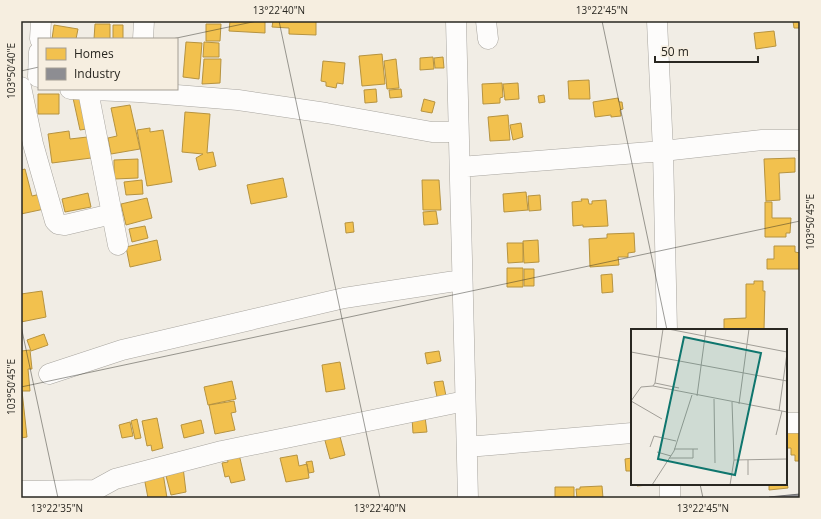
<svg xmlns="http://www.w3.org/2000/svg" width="821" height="519" viewBox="0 0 821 519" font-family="'Open Sans',sans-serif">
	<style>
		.homes { fill: #f2c14e; stroke: #b69340 }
		.industry { fill: #8d8d92; stroke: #6f6e70 }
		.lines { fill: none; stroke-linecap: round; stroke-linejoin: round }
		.minor-casing { stroke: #a8a59f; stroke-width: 21 }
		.minor { stroke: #fdfcfb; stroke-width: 20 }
		.ticks { fill: none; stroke: #292721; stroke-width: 1; stroke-opacity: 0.45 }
		.inset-road { fill: none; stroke: #a19e97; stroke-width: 1 }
		.view { fill: #0f766e; fill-opacity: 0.15; stroke: #0f766e; stroke-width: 2 }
		.inset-edge { fill: none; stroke: #292721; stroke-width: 2 }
		.neatline { fill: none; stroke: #292721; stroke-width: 1.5 }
		.ticks-label { font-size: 10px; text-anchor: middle; fill: #292721 }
	</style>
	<rect width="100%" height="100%" fill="#f1ede5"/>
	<path class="homes" d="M230,21H265V33L229,31Z
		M273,21H316V35L289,34V28L272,27Z
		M793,21H800V28H794Z
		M95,24H110V39H94Z
		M206,24H221L220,41H206Z
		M54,25L78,29L76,39H52Z
		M113,25H123V39H113Z
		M774,31L776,46L756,49L754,33Z
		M186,42L202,43L199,79L183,77Z
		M204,42L219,43V57H203Z
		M382,54L385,84L362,86L359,56Z
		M433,57L434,69L420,70V58Z
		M443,57L444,68H435L434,58Z
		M204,59H221L220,83L202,84Z
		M396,59L399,88L387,89L384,61Z
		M323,61L345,63L343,84L337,83L336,88L326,86V82L321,81Z
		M589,80L590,99H569L568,81Z
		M502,83L503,97L500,98V103L483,104L482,84Z
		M518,83L519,99L505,100L503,84Z
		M376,89L377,102L365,103L364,90Z
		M401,89L402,97L390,98L389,90Z
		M38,94H59V114H38Z
		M85,95L93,128L80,130L73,98Z
		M544,95L545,102L539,103L538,96Z
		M618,98L619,102H622L623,109L620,110L621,116L611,117V115L595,117L593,102Z
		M424,99L435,102L432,113L421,111Z
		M130,105L140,149L111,154L108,138L117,136L111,108Z
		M185,112L210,114L207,153L213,152L216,166L199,170L196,158L203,154L182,152Z
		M508,115L510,140L490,141L488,117Z
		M521,123L523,137L513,140L510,125Z
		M150,128V132L163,130L172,182L147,186L137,130Z
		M69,131L70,139L96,136L99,157L52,163L48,134Z
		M795,158V172L779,173L780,200L766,201L764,159Z
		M138,159V178L114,179V160Z
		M25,169L32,196L45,193L49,208L21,214V170Z
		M283,178L287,197L251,204L247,185Z
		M142,180L143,194L126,195L124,182Z
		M422,180H439L441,210H423Z
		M526,192L528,210L504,212L503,194Z
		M88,193L91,207L65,212L62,199Z
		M540,195L541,210L529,211L528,196Z
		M147,198L152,218L126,225L121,204Z
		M581,199H588L589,204H592V201L606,200L608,226L583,227V225L573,226L572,202L582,201Z
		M765,202H772V218H791L790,233H786V237H765Z
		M436,211L438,224L424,225L423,212Z
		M353,222L354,232L346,233L345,223Z
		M145,226L148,238L132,242L129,229Z
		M634,233L635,252L628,253V257H618L619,265L590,267L589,239L607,238V234Z
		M157,240L161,260L130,267L126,247Z
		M538,240L539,262L524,263L523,241Z
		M507,243H523V262L508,263Z
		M774,246H795V252L800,253V269H767V259H774Z
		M507,268H523V287H507Z
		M524,269H534V286H524Z
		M612,274L613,292L602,293L601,275Z
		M754,281H763V291H765L764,330H724V319L746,318V284H754Z
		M42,291L46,317L21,322V294Z
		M44,334L48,345L31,351L27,340Z
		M30,350L32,369H28L30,391H22L27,437L21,438V351Z
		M439,351L441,361L427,364L425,353Z
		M340,362L345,389L326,392L322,365Z
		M232,381L236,399L208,405L204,387Z
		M443,381L446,396L437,397L434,382Z
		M234,401L236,412L231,413L235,430L215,434L209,405Z
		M425,417L427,432L413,433L412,418Z
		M157,418L163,448L152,451L151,445L147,446L142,421Z
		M137,419L141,438L135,439L131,421Z
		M201,420L204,433L184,438L181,425Z
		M130,422L133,436L122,438L119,425Z
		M786,431H800V461H795V455H791V448H786Z
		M339,433L345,455L330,459L324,437Z
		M239,454L245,480L231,483L229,476L225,477L222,463L228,462L227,457Z
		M297,455L299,466L307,464L309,478L286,482L280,458Z
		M632,458V471H626L625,459Z
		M312,461L314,472L309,473L306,462Z
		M183,467L186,492L171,495L166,476L170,475L169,470Z
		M163,473L167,498H148L144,477Z
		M786,476L788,488L769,490V484H786Z
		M636,484H660L637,486Z
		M602,486L603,498H577L576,489H580V487Z
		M555,487H574V498H555Z"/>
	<path class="industry" d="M800,494V498H769V497Z"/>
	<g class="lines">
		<defs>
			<path id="minor" d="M456,21L468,498
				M486,21L488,39
				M657,21L663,151L667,330
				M40,39L41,21
				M143,39L144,21
				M38,77L39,52
				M21,87L33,144L55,221L58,224L65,225L112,214
				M70,89L139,92L238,100L326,113L432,132H458
				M88,91L118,245
				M460,167L663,151L762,140H800
				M49,374L122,350L344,298L462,280
				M786,423H800
				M467,447L632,433
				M670,484V498
				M21,491L95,490L115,479L222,451L465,401"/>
		</defs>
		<use href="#minor" class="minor-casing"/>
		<use href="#minor" class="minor"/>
	</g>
	<path class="ticks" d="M279,21L380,498M602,21L667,330M172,39L257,21M21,71L39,67M21,326L58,498M21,387L800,221M700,484L703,498"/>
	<g transform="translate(631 329)">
		<rect width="156" height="156" fill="#f1ede5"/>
		<path class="inset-road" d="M37,0L156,23M0,23L156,52M24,54L48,59M22,57L156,83M66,67L75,0M83,70L84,134M0,72L10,58L22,57L24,54L32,0M0,72L31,90M108,75L118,0M148,82L156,24M145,106L151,82M19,118L23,107L45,112M43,120H67M26,123L40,127M38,129H62V120M103,131L156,130M117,146V131M21,156L43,122L61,66M99,156L103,131L101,73"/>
		<path class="view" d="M53,8L130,24L104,146L27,130Z"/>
		<rect width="156" height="156" class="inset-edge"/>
	</g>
	<rect width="821" height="519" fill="none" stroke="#f6eee0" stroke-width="44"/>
	<rect x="38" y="38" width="140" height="52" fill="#f6eee0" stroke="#a49e94"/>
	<rect x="46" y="48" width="20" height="12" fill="#f2c14e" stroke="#a49e94"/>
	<text x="74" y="58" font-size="12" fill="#292721">Homes</text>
	<rect x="46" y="68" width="20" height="12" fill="#8d8d92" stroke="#a49e94"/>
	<text x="74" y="78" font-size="12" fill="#292721">Industry</text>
	<path d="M655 56v6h103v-6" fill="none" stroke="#292721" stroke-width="2"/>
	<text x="661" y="56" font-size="12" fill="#292721" stroke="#f6eee0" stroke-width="3" paint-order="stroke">50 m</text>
	<rect x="22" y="22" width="777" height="475" class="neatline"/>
	<g class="ticks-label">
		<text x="279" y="14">13°22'40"N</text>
		<text x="602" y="14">13°22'45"N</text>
		<text transform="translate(11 71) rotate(-90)" y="4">103°50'40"E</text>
		<text transform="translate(810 222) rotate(-90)" y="4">103°50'45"E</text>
		<text transform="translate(11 387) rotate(-90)" y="4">103°50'45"E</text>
		<text x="57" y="512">13°22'35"N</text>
		<text x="380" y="512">13°22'40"N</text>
		<text x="703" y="512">13°22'45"N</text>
	</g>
</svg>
